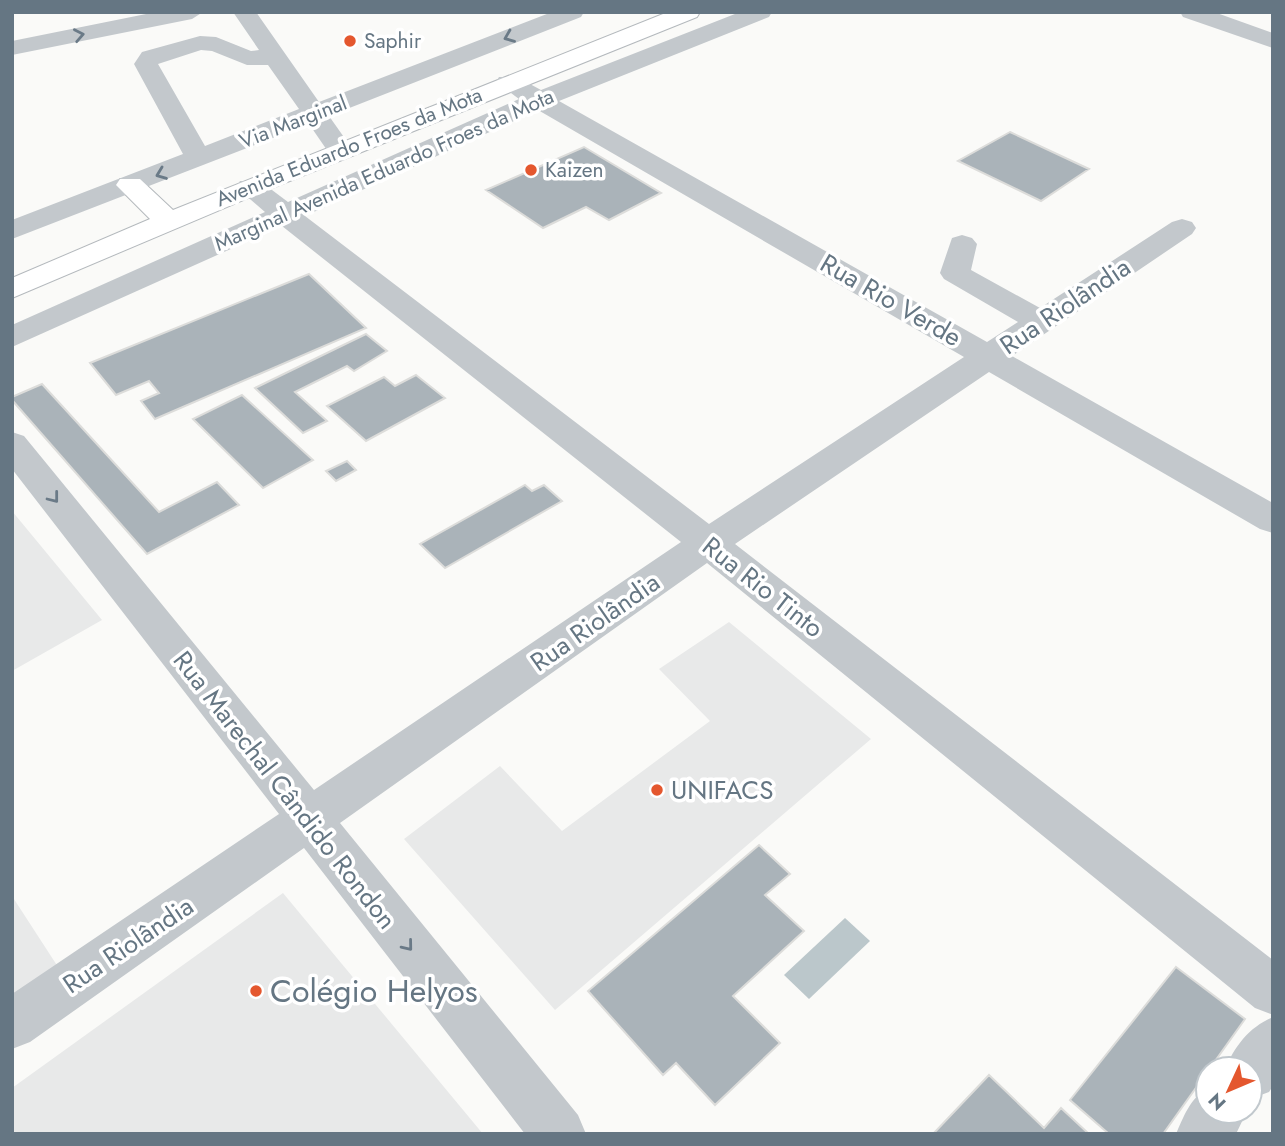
<svg xmlns="http://www.w3.org/2000/svg" width="1285" height="1146" viewBox="0 0 1285 1146" font-family="Jost,sans-serif">
	<style>
		.built { fill: #e8e9e9 }
		.water { fill: #bbc7cb }
		.building { fill: #aab3b9; stroke: #dcdcda; stroke-width: 2 }
		.lines { fill: none; stroke-linecap: round; stroke-linejoin: round }
		.highway-casing { stroke: #b4b9bd; stroke-width: 2 }
		.minor { fill: #c3c8cc; fill-rule: evenodd }
		.highway { fill: #fff; fill-rule: evenodd }
		.oneway { stroke: #6a7a87 }
		.poi-dot { fill: #e4572e; stroke: #fff; stroke-width: 2.5 }
		.labels { text-anchor: middle; stroke-width: 7; stroke-linejoin: round; paint-order: stroke }
		.far-poi-label { font-size: 21px; fill: #657683; stroke: #fff; text-anchor: start }
		.far-street-label { font-size: 21px; fill: #657683; stroke: #fff }
		.street-label { font-size: 26px; fill: #657683; stroke: #fff }
		.poi-label { font-size: 26px; fill: #657683; stroke: #fff; text-anchor: start }
		.near-poi-label { font-size: 32px; fill: #657683; stroke: #fff; text-anchor: start }
	</style>
	<rect width="100%" height="100%" fill="#fafaf8"/>
	<path class="built" d="M12,511L102,620L12,671Z
		M729,622L871,739L555,1010L404,839L500,766L562,831L710,721L659,669Z
		M283,893L483,1134H12V1088Z
		M12,896L60,970L12,1003Z"/>
	<path class="water" d="M845,918L870,941L809,999L784,975Z"/>
	<path class="building" d="M1010,132L1089,169L1041,201L958,161Z
		M584,147L661,193L609,220L586,207L543,228L486,190Z
		M309,274L366,328L155,419L141,401L159,393L149,381L116,395L90,363Z
		M366,334L387,351L354,371L347,366L295,392L327,421L303,433L255,388Z
		M416,375L445,398L366,441L327,406L384,377L395,386Z
		M42,384L159,512L217,482L239,505L147,554L12,400V397Z
		M242,395L313,460L263,488L193,419Z
		M347,461L356,470L336,481L326,471Z
		M525,485L532,491L544,485L562,501L445,568L420,544Z
		M759,845L790,874L765,895L804,931L733,996L780,1043L715,1105L676,1063L663,1075L588,991Z
		M1176,967L1245,1019L1163,1134H1109L1070,1100Z
		M989,1075L1044,1128L1061,1108L1089,1134H933Z"/>
	<g class="lines">
		<defs>
			<path id="highway" d="M668,12H700L697,17L260,193L12,298V278L150,219L116,185L120,179H140L173,210Z"/>
		</defs>
		<use href="#highway" class="highway-casing"/>
		<path class="minor" d="M156,12H203L192,19L12,55V41Z
			M233,12H256L319,102L552,12H584L581,17L329,116L353,150L349,156H331L309,124L12,239V220L183,154L134,64L142,52L200,36L216,37L251,51L259,50ZM201,50L212,51L247,65H268L299,109L205,146L158,64Z
			M740,12H772L769,17L559,101L987,342L1018,322L944,279L940,273L952,238L962,235L972,238L977,244L971,270L1040,308L1172,222L1182,219L1192,222L1196,228L1192,234L1012,356L1273,503V533L1260,529L989,372L735,544L1273,960V1015L1255,1008L707,563L340,823L578,1115L586,1134H525L304,848L30,1042L12,1049V994L279,814L12,469V432L24,436L314,790L681,542L282,226L12,347V325L265,212L236,187L240,181H260L288,202L519,99L496,82L499,77H517L541,90ZM538,110L964,357L709,524L305,216Z
			M1180,12H1214L1273,33V48L1183,17Z
			M1273,1017V1086L1269,1092L1250,1099V1069H1225C1235,1046 1249,1027 1273,1017Z
			M1208,1089V1111H1247L1236,1134H1176C1183,1118 1191,1096 1208,1089Z"/>
		<use href="#highway" class="highway"/>
	</g>
	<defs><path id="oneway-chevron" d="M-2-3.5L2.5 0L-2 3.5" fill="none" stroke-width="1.6" stroke-linecap="round" stroke-linejoin="round" transform="scale(1.75)"/></defs>
	<g class="oneway">
		<use href="#oneway-chevron" transform="translate(79 35) rotate(-11)"/>
		<use href="#oneway-chevron" transform="translate(509 37) rotate(158)"/>
		<use href="#oneway-chevron" transform="translate(161 174) rotate(159)"/>
		<use href="#oneway-chevron" transform="translate(54 498) rotate(52)"/>
		<use href="#oneway-chevron" transform="translate(408 946) rotate(51)"/>
	</g>
	<g class="poi-dot">
		<circle cx="350" cy="41" r="7"/>
		<circle cx="531" cy="170" r="7"/>
		<circle cx="657" cy="790" r="7"/>
		<circle cx="256" cy="991" r="7"/>
	</g>
	<g class="labels">
		<g class="far-poi-label">
			<text x="364" y="48">Saphir</text>
			<text x="545" y="177">Kaizen</text>
		</g>
		<g class="far-street-label">
			<text transform="translate(293 122) rotate(-21)" y="7">Via Marginal</text>
			<text transform="translate(349 147) rotate(-22)" y="7">Avenida Eduardo Froes da Mota</text>
			<text transform="translate(384 170) rotate(-24)" y="7">Marginal Avenida Eduardo Froes da Mota</text>
		</g>
		<g class="street-label">
			<text transform="translate(891 300) rotate(30)" y="9">Rua Rio Verde</text>
			<text transform="translate(1065 306) rotate(-34)" y="9">Rua Riolândia</text>
			<text transform="translate(763 587) rotate(38)" y="9">Rua Rio Tinto</text>
			<text transform="translate(595 622) rotate(-35)" y="9">Rua Riolândia</text>
			<text transform="translate(285 790) rotate(52)" y="9">Rua Marechal Cândido Rondon</text>
			<text transform="translate(128 945) rotate(-34)" y="9">Rua Riolândia</text>
		</g>
		<g class="poi-label">
			<text x="671" y="799">UNIFACS</text>
		</g>
		<g class="near-poi-label">
			<text x="270" y="1002">Colégio Helyos</text>
		</g>
	</g>
	<rect width="1285" height="1146" fill="none" stroke="#657683" stroke-width="28"/>
	<g transform="translate(1229 1090) rotate(226)"><circle r="33" fill="#ffffff" stroke="#c1c8cd" stroke-width="2"/>
	<path d="M0-5L12 26L0 18L-12 26Z" fill="#e4572e"/>
	<text y="-10" font-size="19" font-weight="bold" text-anchor="middle" fill="#657683">N</text>
	</g>
</svg>
